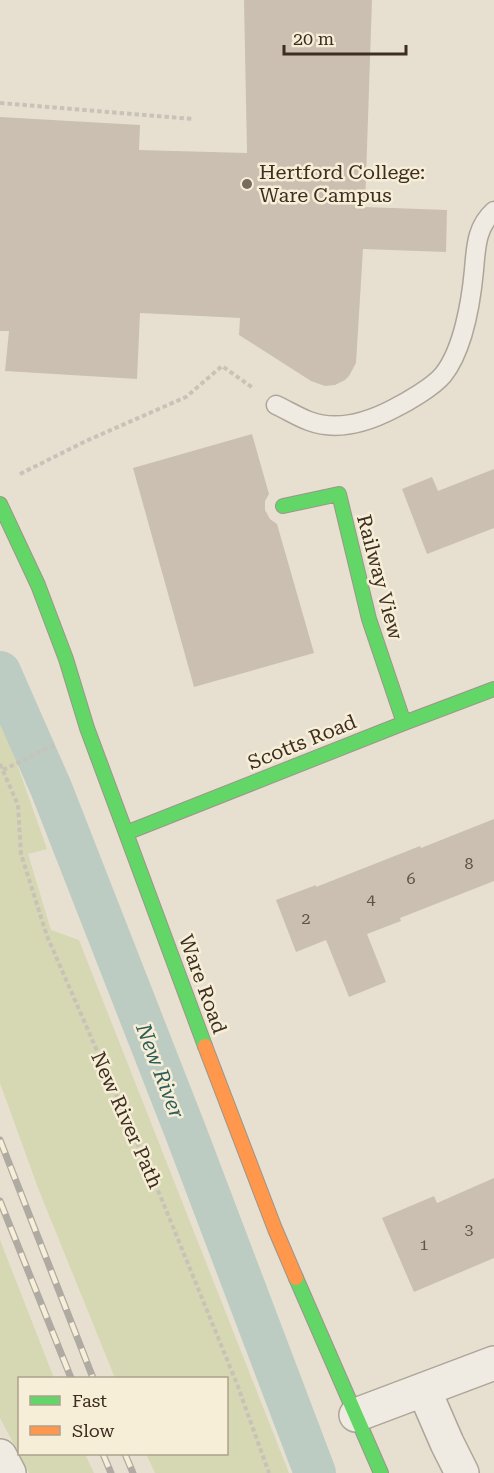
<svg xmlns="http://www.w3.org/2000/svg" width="494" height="1473" viewBox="0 0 494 1473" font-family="'Roboto Serif',serif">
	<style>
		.green { fill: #d6d7b3 }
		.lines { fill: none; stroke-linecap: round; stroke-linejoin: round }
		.canal { stroke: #bcccc2; stroke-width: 42 }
		.building { fill: #cbbfb2 }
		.lane-casing { stroke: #ada599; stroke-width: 21 }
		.street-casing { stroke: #ada599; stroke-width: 36 }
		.fast-casing { stroke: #9c958a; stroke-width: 16 }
		.slow-casing { stroke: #9c958a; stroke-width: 16 }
		.path { stroke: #c8c2b9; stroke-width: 4; stroke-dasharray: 4.5 3; stroke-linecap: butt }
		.lane { stroke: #efebe3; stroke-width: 18 }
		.street { stroke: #efebe3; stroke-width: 33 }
		.fast { stroke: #63d668; stroke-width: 14 }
		.slow { stroke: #ff974d; stroke-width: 14 }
		.rail-casing { stroke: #afaaa2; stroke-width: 7 }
		.rail { stroke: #f7eed8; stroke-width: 4.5; stroke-dasharray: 14; stroke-linecap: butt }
		.poi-dot { fill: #786c5e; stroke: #f7eed8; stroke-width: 2 }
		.labels { text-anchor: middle; stroke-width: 5; stroke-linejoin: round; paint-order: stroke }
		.number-label { font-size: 16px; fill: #605244 }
		.poi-label { font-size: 20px; fill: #3d2e20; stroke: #f7eed8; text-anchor: start }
		.street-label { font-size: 20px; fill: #3d2e20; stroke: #f7eed8 }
		.water-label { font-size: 21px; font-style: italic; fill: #2f5d5a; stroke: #f7eed8 }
	</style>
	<rect width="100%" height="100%" fill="#e7e0d1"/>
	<path class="green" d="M0,716L47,849L28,854L51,930L79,940L289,1473H155L146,1454H226V1378H115L38,1188L0,1083Z
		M0,1240L54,1378H20V1454H85L94,1473H29L0,1418Z"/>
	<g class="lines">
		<path class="canal" d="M0,672L51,788L186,1133L315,1473"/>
	</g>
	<path class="building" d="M244,0H372L365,207L447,210L446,252L363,249L356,363L349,376L345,380L335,385L325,386L311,381L239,335L240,318L140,313L137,379L5,371L9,331H0V117L140,125L139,150L247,153Z
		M252,434L269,494L265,501V510L270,519L277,524L314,653L194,687L133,468Z
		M494,469V528L427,554L402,489L432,477L438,491Z
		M494,819V881L400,918L401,921L367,934L386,982L349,997L326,940L296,952L276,900L316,885V887L420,846L421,848Z
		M494,1178V1258L414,1292L382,1218L434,1196L437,1203Z"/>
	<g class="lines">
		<defs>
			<path id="lane" d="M276,405C287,410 298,417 309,421C338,432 368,422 393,409C407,402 433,387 443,375C463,350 471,302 474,270C476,248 476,227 494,211"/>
			<path id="street" d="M424,1390L447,1443L462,1473
				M356,1415L494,1363
				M0,1456L9,1473"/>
			<path id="fast" d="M0,504L38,585L66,659L87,728L205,1046
				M283,506L339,494L369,619L404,723
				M126,833L404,723L494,689
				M296,1278L381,1473"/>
			<path id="slow" d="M205,1046L275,1229L296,1278"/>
		</defs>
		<use href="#lane" class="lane-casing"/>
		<use href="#street" class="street-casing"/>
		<use href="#fast" class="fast-casing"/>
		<use href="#slow" class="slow-casing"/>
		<path class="path" d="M0,103L193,119
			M20,474L86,441L186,397L222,366L253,388
			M0,764L18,805L21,854L47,936L162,1200L237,1384L269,1473
			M3,770L54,745"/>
		<use href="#lane" class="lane"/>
		<use href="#street" class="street"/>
		<use href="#fast" class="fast"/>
		<use href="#slow" class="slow"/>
		<defs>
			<path id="rail" d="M0,1140L93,1378
				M0,1201L71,1378
				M103,1454L111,1473
				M125,1454L133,1473"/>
		</defs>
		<use href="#rail" class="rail-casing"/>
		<use href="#rail" class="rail"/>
	</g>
	<circle class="poi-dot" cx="247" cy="184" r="6"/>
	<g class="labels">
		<g class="number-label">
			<text x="469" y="869">8</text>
			<text x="411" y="884">6</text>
			<text x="371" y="905">4</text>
			<text x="306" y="924">2</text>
			<text x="469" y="1235">3</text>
			<text x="424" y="1250">1</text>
		</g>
		<g class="poi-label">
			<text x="259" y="179">Hertford College:<tspan x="259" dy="23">Ware Campus</tspan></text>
		</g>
		<g class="street-label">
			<text transform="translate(380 577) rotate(75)" y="7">Railway View</text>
			<text transform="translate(302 742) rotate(-22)" y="7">Scotts Road</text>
			<text transform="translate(203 984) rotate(70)" y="7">Ware Road</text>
			<text transform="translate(127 1120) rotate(66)" y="7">New River Path</text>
		</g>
		<g class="water-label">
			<text transform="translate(160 1071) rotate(69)" y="7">New River</text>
		</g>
	</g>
	<rect x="18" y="1377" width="210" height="78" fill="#f7eed8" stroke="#ada18e" stroke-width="1.5"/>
	<rect x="30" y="1396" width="30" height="9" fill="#63d668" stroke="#ada18e" stroke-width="1.5"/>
	<text x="72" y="1407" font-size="18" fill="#3d2e20">Fast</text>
	<rect x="30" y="1426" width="30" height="9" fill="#ff974d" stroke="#ada18e" stroke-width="1.5"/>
	<text x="72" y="1437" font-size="18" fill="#3d2e20">Slow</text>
	<path d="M284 45v9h122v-9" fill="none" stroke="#3d2e20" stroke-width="3"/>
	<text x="293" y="45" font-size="18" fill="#3d2e20" stroke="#f7eed8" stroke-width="4.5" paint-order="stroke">20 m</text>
</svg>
